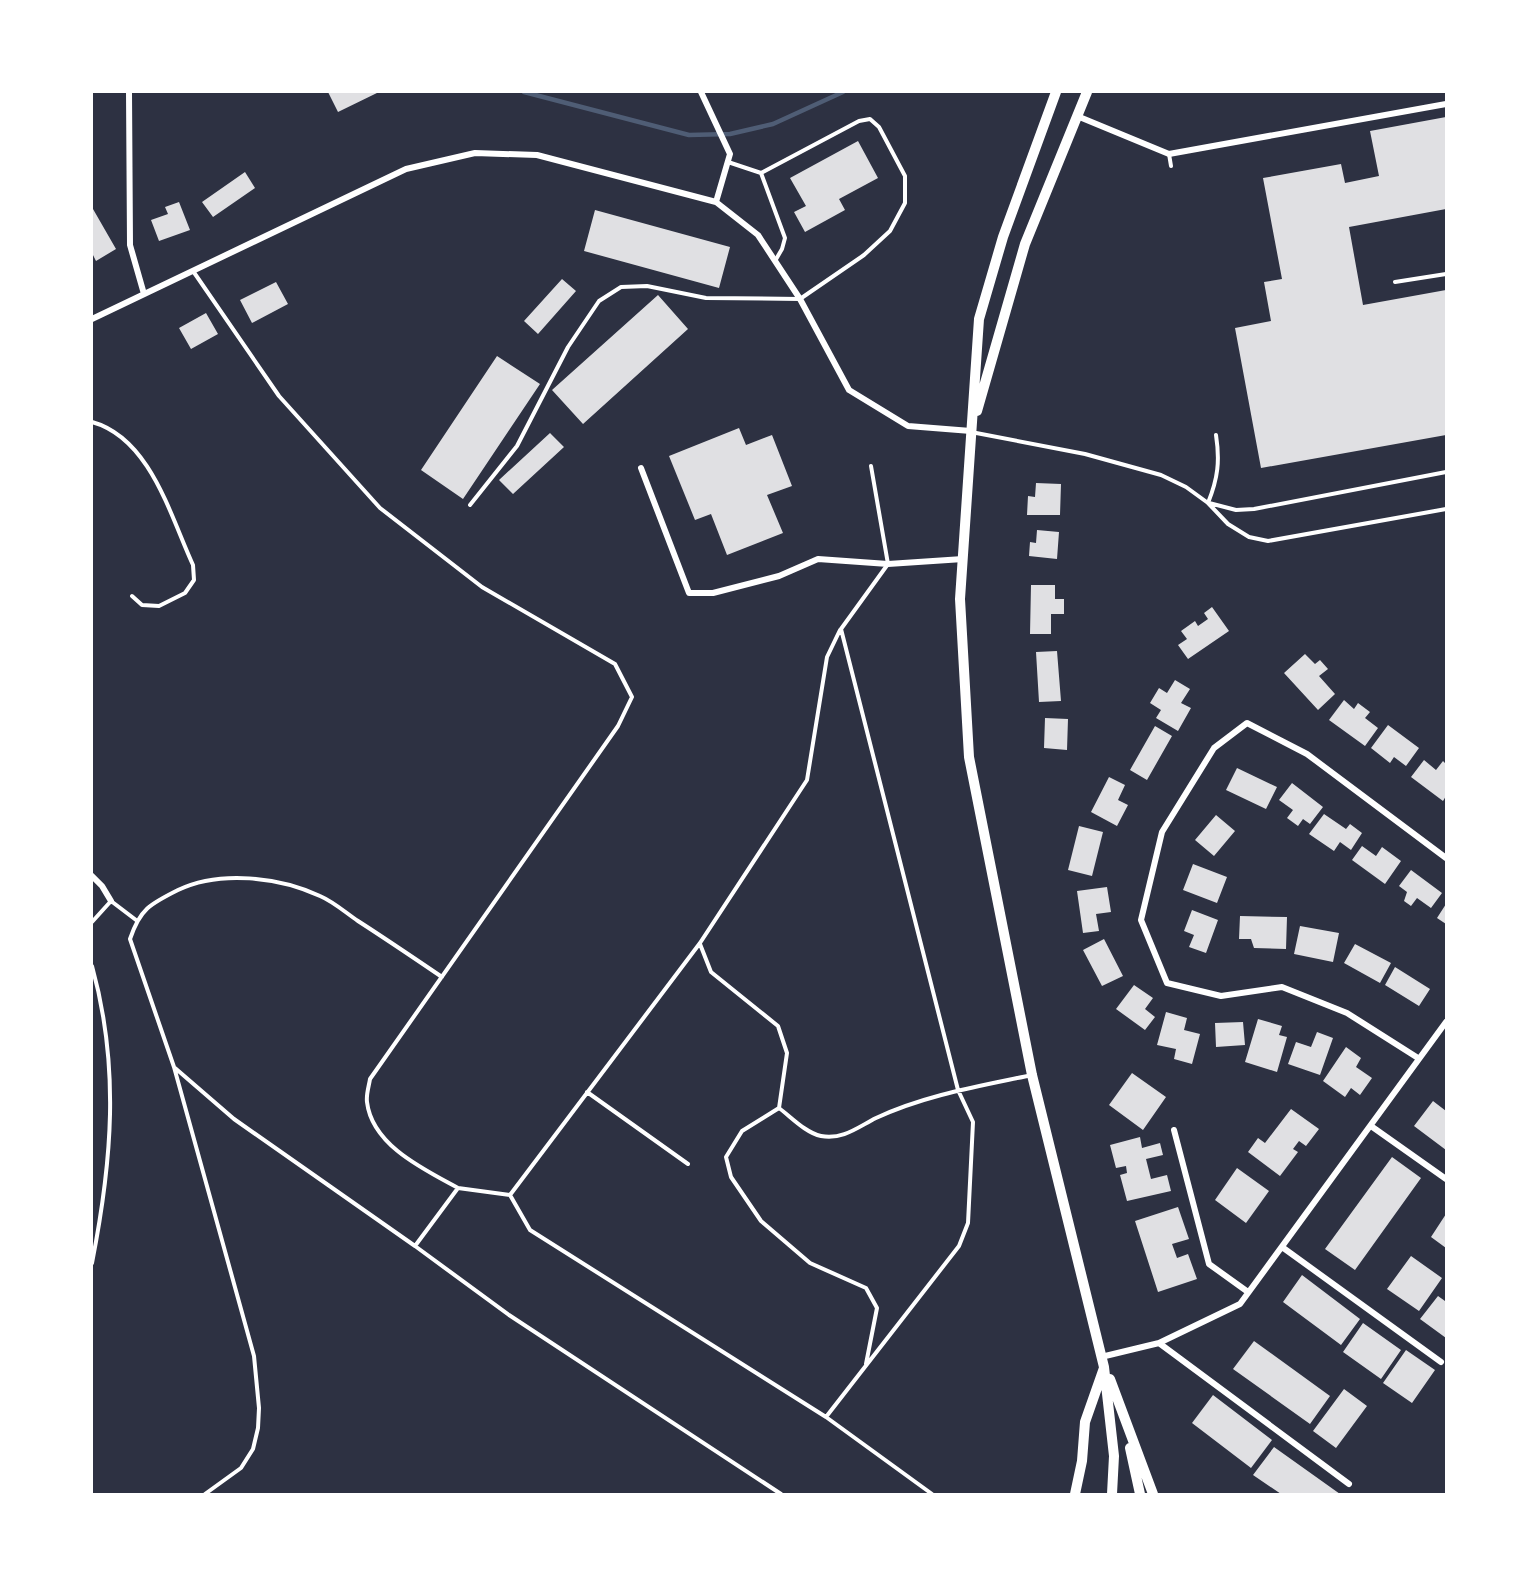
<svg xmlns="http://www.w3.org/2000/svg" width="1538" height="1586" viewBox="0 0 1538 1586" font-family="'Public Sans',sans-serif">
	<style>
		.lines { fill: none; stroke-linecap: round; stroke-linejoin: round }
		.stream { stroke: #4f5d75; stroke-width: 4.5 }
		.building { fill: #e0e0e3 }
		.service { stroke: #fff; stroke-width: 4 }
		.minor { stroke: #fff; stroke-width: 6 }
		.tertiary { stroke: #fff; stroke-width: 10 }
	</style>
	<rect width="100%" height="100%" fill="#2d3142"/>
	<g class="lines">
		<path class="stream" d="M524,92L689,135L730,134L773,124L843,92"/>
	</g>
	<path class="building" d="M328,92H379L338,112Z
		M1446,117V209L1349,227L1363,305L1446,290V435L1261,468L1235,328L1271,321L1264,282L1282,279L1263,178L1341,164L1345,183L1379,176L1370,131Z
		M858,141L878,178L839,199L845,210L805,232L794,212L806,206L790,178Z
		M245,172L255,188L213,217L202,202Z
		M179,202L190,230L159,241L151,220L168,214L165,207Z
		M93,209L116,249L96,261L92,253Z
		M595,210L730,247L719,288L584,251Z
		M562,279L576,291L538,334L524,321Z
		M276,282L288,304L252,323L240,300Z
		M658,295L688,329L583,424L552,390Z
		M206,313L218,334L191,349L179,328Z
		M497,356L540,384L463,499L421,470Z
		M739,428L746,445L772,435L792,486L767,495L783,533L727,555L711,514L695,520L669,456Z
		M550,433L564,447L513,494L499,480Z
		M1036,483L1061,484L1060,515H1027L1028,496L1035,497Z
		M1037,530L1059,532L1057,559L1029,556L1030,542L1036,543Z
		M1031,585H1055V599H1064V614H1051V634H1030Z
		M1212,607L1229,631L1188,659L1178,645L1187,639L1181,631L1195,621L1198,626L1208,619L1204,613Z
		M1057,651L1061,701L1039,702L1036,652Z
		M1305,654L1315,664L1320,660L1328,669L1319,676L1335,694L1318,710L1284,673Z
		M1175,680L1190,689L1181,703L1191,708L1178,731L1156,718L1161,710L1150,703L1159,688L1167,693Z
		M1344,700L1354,709L1358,703L1370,712L1365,718L1378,728L1365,746L1329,720Z
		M1045,718L1068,719L1067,750L1044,748Z
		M1388,725L1419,748L1406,766L1394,757L1390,763L1371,748Z
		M1155,726L1172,736L1147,780L1130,770Z
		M1424,760L1436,770L1443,761L1446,764V796L1443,801L1411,777Z
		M1237,768L1277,787L1266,809L1226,790Z
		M1109,777L1125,785L1118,800L1128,805L1117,826L1091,812Z
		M1292,783L1323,807L1310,824L1303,819L1298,826L1287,818L1293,810L1279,800Z
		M1324,814L1346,829L1350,824L1362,833L1351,850L1340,842L1334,851L1309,834Z
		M1216,815L1235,831L1214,856L1195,840Z
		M1079,826L1103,832L1092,876L1068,870Z
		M1362,846L1376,856L1382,847L1401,861L1385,884L1352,860Z
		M1193,864L1227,877L1217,903L1183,890Z
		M1411,870L1442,893L1431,908L1417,898L1411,906L1404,901L1407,892L1399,886Z
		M1107,887L1111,912L1096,914L1099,931L1083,933L1077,891Z
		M1446,904V924L1437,918Z
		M1192,910L1218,920L1206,953L1189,947L1194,935L1184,931Z
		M1240,916L1287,917L1286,949L1254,948L1251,939H1239Z
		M1300,926L1339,933L1333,962L1294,954Z
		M1104,939L1123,976L1102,986L1083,950Z
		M1355,944L1391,963L1380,983L1344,963Z
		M1395,967L1430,989L1419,1006L1385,985Z
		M1134,985L1153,998L1145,1009L1155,1017L1145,1030L1116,1009Z
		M1166,1012L1187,1018L1184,1030L1200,1034L1192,1064L1174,1059L1176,1049L1157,1045Z
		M1258,1019L1282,1026L1279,1035L1287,1037L1277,1072L1245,1062Z
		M1243,1022L1245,1045L1216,1047L1215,1023Z
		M1317,1032L1333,1038L1320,1075L1288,1064L1296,1042L1311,1047Z
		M1346,1047L1361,1058L1356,1067L1372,1078L1360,1095L1351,1088L1345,1097L1323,1081Z
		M1132,1073L1166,1097L1143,1130L1109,1105Z
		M1433,1101L1446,1111V1150L1414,1126Z
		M1291,1109L1319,1129L1306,1146L1299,1141L1293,1149L1298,1152L1280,1176L1248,1152L1258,1138L1265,1143Z
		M1140,1137L1142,1148L1160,1143L1163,1155L1146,1159L1151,1179L1167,1175L1171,1191L1127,1201L1120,1175L1127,1173L1126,1166L1116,1168L1110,1145Z
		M1392,1157L1421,1178L1355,1270L1325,1249Z
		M1237,1168L1269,1191L1246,1223L1215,1200Z
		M1178,1207L1189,1239L1172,1244L1177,1258L1188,1254L1197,1279L1158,1292L1135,1221Z
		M1446,1214V1248L1431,1237Z
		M1411,1256L1442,1278L1419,1311L1387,1289Z
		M1302,1275L1360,1319L1341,1345L1283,1302Z
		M1438,1296L1445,1301L1446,1298V1338L1420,1319Z
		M1363,1323L1401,1350L1381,1379L1343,1352Z
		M1254,1341L1330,1396L1310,1424L1233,1369Z
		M1406,1350L1435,1370L1412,1403L1383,1383Z
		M1344,1389L1367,1406L1336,1448L1313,1431Z
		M1213,1395L1272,1440L1251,1468L1192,1423Z
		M1274,1447L1340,1494H1281L1253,1475Z"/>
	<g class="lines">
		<path class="service" d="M1169,154L1171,166
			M761,173L785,238L782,249L775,261
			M193,271L279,396L380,508L482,587L615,664L632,697L618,726L370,1079C369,1086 366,1094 367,1102C372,1145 423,1169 458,1188L415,1246L509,1315L781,1494
			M1395,282L1446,274
			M92,422C150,438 170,515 193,565L194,580L185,593L159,606L142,605L132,596
			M971,432L1085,454L1161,475L1186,487L1208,503L1228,524L1249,537L1268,541L1446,509
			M1208,503C1218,478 1220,461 1216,435
			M1209,503L1236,510L1254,509L1446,472
			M470,505L517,446L568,347L599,301L621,287L647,286L706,298L800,299L864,255L890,231L905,203V176L879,127L870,119L859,121L761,173L728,162
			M92,922L111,901L136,920
			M700,944L711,972L778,1026L787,1053L779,1108L742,1131L726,1157L731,1177L761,1221L810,1263L866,1288L877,1308L866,1364
			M92,966C120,1067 112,1161 92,1263
			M175,1068L234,1119L415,1246
			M587,1092L688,1164
			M779,1108C791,1117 806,1133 821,1136C843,1140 858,1127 876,1118C925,1095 980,1086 1032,1075
			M458,1188L510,1195L700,943L807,780L827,657L840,630
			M510,1195L530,1230L826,1417L932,1494
			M826,1417L959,1246L968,1223L973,1122L958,1090L841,629L888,564L871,466
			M205,1494L241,1468L253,1449L258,1428L259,1408L254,1356L174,1067L130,939C140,909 150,904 178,890C220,870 279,877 320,896C334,902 346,913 358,921C386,939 414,958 442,977"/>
		<path class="minor" d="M129,92L130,245L144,294
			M701,92L730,154L716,202L758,235L800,299L849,390L908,426L971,431
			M1077,116L1169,154L1446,104
			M92,319L406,169L475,153L537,155L716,202
			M641,468L689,593H713L779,576L818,559L888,564L963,559
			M92,876L102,886L111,901
			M1418,1058L1347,1013L1282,987L1221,996L1167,983L1141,920L1162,832L1214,748L1247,723L1307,754L1446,858
			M1371,1126L1446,1179
			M1174,1130L1209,1264L1248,1292
			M1282,1247L1441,1362
			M1159,1343L1240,1304L1446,1022
			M1101,1357L1159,1343L1349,1484"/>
		<path class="tertiary" d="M1056,92L1003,237L979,319L960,599L969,757L1032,1075L1104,1367L1114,1456L1112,1494
			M977,411L1025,244L1087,92
			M1110,1379L1153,1494
			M1130,1448L1140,1494
			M1075,1494L1082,1461L1085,1422L1104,1368"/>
	</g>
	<rect width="1538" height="1586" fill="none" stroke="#ffffff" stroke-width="186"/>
</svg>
